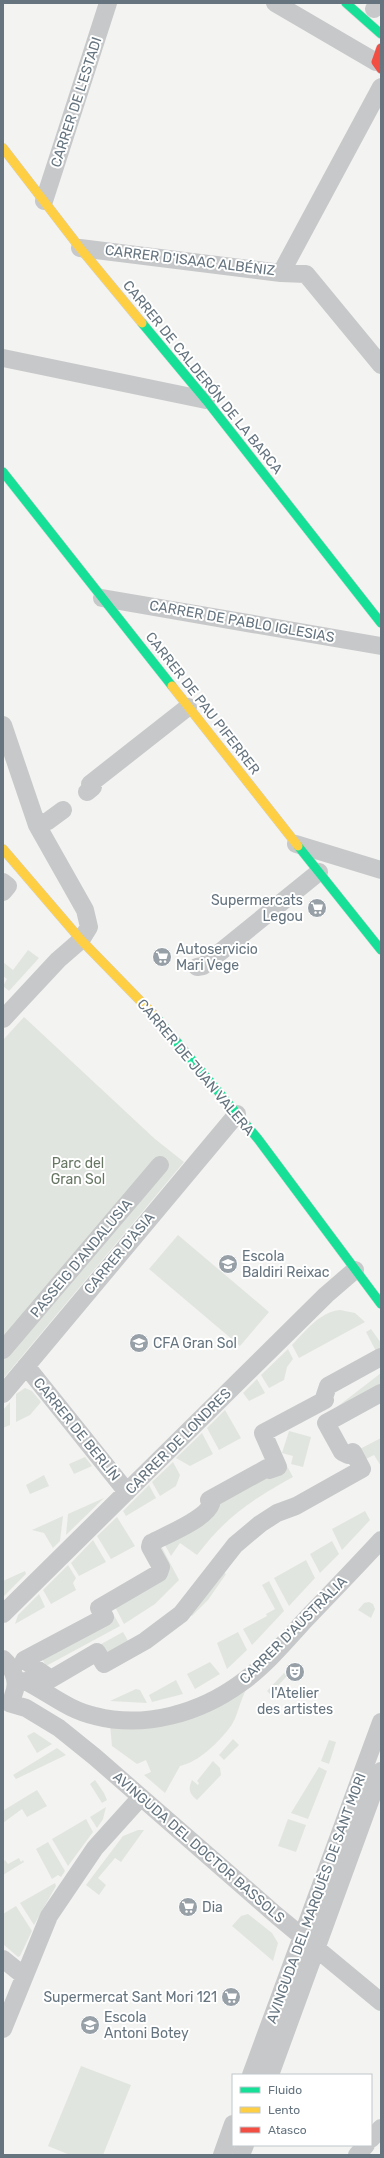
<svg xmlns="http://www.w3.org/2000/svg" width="384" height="2158" viewBox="0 0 384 2158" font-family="Rubik,sans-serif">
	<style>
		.green { fill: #e1e5df }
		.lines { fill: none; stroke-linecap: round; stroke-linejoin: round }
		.fast-casing { stroke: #d0d0d0; stroke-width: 10 }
		.slow-casing { stroke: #d0d0d0; stroke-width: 10 }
		.jam-casing { stroke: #d0d0d0; stroke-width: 10 }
		.street { stroke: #c7c8c9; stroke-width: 18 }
		.fast { stroke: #16e098; stroke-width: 9 }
		.slow { stroke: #ffcf43; stroke-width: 9 }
		.jam { stroke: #f24e42; stroke-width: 9 }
		.labels { text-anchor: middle; stroke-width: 4; stroke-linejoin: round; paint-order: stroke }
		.street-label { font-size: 14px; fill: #65747f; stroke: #fff }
		.poi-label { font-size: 14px; fill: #65747f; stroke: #fff; text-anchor: start }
		.park-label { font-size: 14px; fill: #687764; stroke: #fff }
	</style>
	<rect width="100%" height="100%" fill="#f3f3f1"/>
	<path class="green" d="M28,950L39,958L9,991L3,986L7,979L3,976V962L13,970Z
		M24,1017L155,1139L184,1162L3,1379V1040Z
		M178,1235L269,1312L240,1346L149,1269Z
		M340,1310L355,1313L365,1322L299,1358L292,1345C305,1332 319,1312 340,1310Z
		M371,1329L381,1343V1351L377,1353L366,1332Z
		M288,1349L293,1359L287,1367L284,1380L269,1388L261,1375Z
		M381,1373V1393L333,1410Z
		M257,1379L265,1393L249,1401L243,1393Z
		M25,1388L32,1391L41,1402L30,1415L16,1422V1394Z
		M10,1402V1425L3,1428V1410Z
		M225,1410L241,1438L219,1450L207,1428Z
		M289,1431L311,1437L303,1467L291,1464L293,1456L282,1453Z
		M202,1433L213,1454L190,1466L176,1458Z
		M381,1438V1466L374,1455L364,1460L358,1450Z
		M272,1439L293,1477C250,1501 227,1516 197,1555L180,1543L171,1556L161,1538L267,1468Z
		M85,1457L92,1466L74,1474L69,1464Z
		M173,1462L180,1475L176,1486L160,1496L152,1482Z
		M44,1475L49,1486L30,1494L26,1485Z
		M149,1485L156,1498L126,1516L123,1511Z
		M104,1498L66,1535L68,1514Z
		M365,1511L370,1520L342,1550L332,1529Z
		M63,1516L60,1541L53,1548L44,1533L32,1530Z
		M117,1517L135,1546L111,1559L97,1536Z
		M93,1540L106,1562L79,1576L71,1563Z
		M158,1540L179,1580L155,1604L124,1624L112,1601L148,1581Z
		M332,1541L339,1554L320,1573L310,1554Z
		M306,1560L315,1578L289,1606L274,1578Z
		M68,1565L76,1578L73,1583L76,1590L51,1604L43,1590Z
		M219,1569L226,1574L208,1600L192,1616L185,1609Z
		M25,1571L26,1574L3,1597V1581Z
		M269,1581L284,1611L252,1645L243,1629L267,1616L266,1614L275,1609L262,1585Z
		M39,1594L45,1607L15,1624L18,1615Z
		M369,1602L373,1604L375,1609L371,1618L358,1610L364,1603Z
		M107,1603L120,1626L46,1666L39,1653Z
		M123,1632L132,1648L104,1664L97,1652L45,1675Z
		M238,1632L247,1650L227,1669L217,1643Z
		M210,1662L220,1674L195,1689L187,1674Z
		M284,1673L287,1676L270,1694L267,1691Z
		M176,1680L183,1694L152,1702L149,1695Z
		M247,1688C240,1700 237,1718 231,1726C219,1742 199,1762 180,1766L165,1793L144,1775L151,1772L146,1760L137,1764L112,1746L110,1724Z
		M136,1689L140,1690L147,1703L110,1701Z
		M34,1732L52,1744L37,1753L27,1736Z
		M233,1739L239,1745L224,1760L219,1755Z
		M329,1740L336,1742L329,1764L321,1761Z
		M57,1748L66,1755L16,1779L13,1775Z
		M213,1761L220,1768L221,1775L197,1800C189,1793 188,1789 192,1780L198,1785L199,1783L197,1781Z
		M319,1767L327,1771L308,1819L291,1813Z
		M95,1780L104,1793L107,1800L102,1803L90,1784Z
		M37,1790L47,1806L27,1817L22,1809L3,1823L4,1810Z
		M106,1807L103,1819L97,1828L90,1817Z
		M86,1819L93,1832L68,1866L52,1839Z
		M288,1819L306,1825L296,1852L278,1846Z
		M138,1830H144L121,1862L115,1858L98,1878L106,1885L99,1895L86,1885L123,1836Z
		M48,1842L65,1871L61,1877L58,1875L52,1879L36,1849Z
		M19,1858L21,1862L23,1860L24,1862L3,1875V1862L5,1860L8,1864Z
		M55,1883L56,1886L34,1925L20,1903Z
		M16,1906L32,1931L20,1956L18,1957L3,1944V1914Z
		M248,1914L272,1933L278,1943L273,1961L232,1926L241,1916Z
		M81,2066L131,2085L103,2155H70L48,2146Z"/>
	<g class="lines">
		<defs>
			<path id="fast" d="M346,3L381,34
				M142,323L206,400L381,623
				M3,472L172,686
				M298,846L381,950
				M156,1017L258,1139L381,1304"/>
			<path id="slow" d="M3,148L80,248L142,323
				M172,686L298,846
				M3,849L81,940L156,1017"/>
			<path id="jam" d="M381,48L376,62L381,69"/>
		</defs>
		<use href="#fast" class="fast-casing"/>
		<use href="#slow" class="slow-casing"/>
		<use href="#jam" class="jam-casing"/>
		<path class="street" d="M275,3L376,62
			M374,9L381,3
			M44,201L108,3
			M80,248L281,273L306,274L381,365
			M281,273L381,87
			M3,358L206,400
			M102,598L381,646
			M3,725L37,825L85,910L89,927L81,940L58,960L3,1019
			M87,792L93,787L90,784L188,707
			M37,825L48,821L63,810
			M296,844L381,870
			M3,882L8,886L3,892
			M197,967L203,966L319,872
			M3,1350L160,1165
			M381,1357L328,1386L324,1398L325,1400L263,1433L278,1467L269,1470L267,1468L209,1500L211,1504C206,1519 166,1535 151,1543L150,1547L161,1567L159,1573L99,1608L105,1617L24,1660L51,1679L97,1652L104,1664L145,1641L181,1614L235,1545L260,1524L277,1513L296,1506L362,1469L353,1452L348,1455L342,1452L326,1423L381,1393
			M26,1366L127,1492
			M3,1394L237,1114
			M3,1614L326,1295L355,1270
			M3,1659C14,1669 19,1682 13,1696
			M16,1684L25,1681C49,1693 68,1710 95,1716C145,1729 200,1713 241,1683C265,1666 286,1641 306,1619C331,1593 356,1567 381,1540
			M9,1703L26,1708L59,1728L95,1757L276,1915L381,2002
			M3,1959L24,1976
			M3,2029L49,1916L95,1848L141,1797
			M251,2075L381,1722
			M270,2075L381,1771
			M371,2139L381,2128
			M222,2155L233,2124
			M241,2155L245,2145
			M357,2155L366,2145"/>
		<use href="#fast" class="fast"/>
		<use href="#slow" class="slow"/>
		<use href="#jam" class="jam"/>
	</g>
	<defs>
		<symbol id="supermarket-disc" viewBox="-11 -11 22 22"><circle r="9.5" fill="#97a0a7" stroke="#fff"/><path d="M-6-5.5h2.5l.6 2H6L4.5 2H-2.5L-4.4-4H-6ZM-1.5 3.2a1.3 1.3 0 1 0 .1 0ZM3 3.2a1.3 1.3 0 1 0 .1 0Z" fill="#fff"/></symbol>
		<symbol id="school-disc" viewBox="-11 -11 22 22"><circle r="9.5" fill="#97a0a7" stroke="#fff"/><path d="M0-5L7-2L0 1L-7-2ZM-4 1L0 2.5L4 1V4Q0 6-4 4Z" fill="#fff"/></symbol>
		<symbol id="theatre-disc" viewBox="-11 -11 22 22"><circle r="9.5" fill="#97a0a7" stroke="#fff"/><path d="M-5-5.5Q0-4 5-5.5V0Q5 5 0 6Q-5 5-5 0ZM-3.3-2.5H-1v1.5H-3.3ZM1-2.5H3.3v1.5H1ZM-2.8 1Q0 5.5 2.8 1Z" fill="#fff"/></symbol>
	</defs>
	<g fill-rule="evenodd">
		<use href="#supermarket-disc" x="306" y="897" width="22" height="22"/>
		<use href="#supermarket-disc" x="151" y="946" width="22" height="22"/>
		<use href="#school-disc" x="217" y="1253" width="22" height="22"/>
		<use href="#school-disc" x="128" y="1332" width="22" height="22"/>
		<use href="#theatre-disc" x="284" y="1661" width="22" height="22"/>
		<use href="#supermarket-disc" x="177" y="1896" width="22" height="22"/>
		<use href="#supermarket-disc" x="220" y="1986" width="22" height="22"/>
		<use href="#school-disc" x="79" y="2014" width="22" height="22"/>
	</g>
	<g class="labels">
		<g class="street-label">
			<text transform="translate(76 102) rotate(-72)" y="5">CARRER DE L'ESTADI</text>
			<text transform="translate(190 260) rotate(7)" y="5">CARRER D'ISAAC ALBÉNIZ</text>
			<text transform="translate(203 377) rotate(51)" y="5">CARRER DE CALDERÓN DE LA BARCA</text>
			<text transform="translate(242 621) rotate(10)" y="5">CARRER DE PABLO IGLESIAS</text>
			<text transform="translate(203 703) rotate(52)" y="5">CARRER DE PAU PIFERRER</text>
			<text transform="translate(196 1067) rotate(50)" y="5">CARRER DE JUAN VALERA</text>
			<text transform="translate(119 1253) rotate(-50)" y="5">CARRER D'ÀSIA</text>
			<text transform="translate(81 1258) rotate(-50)" y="5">PASSEIG D'ANDALUSIA</text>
			<text transform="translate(77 1429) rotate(51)" y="5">CARRER DE BERLÍN</text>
			<text transform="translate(178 1441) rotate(-45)" y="5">CARRER DE LONDRES</text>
			<text transform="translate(293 1630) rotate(-45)" y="5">CARRER D'AUSTRÀLIA</text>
			<text transform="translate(199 1847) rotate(41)" y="5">AVINGUDA DEL DOCTOR BASSOLS</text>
			<text transform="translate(316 1898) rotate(-70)" y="5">AVINGUDA DEL MARQUÈS DE SANT MORI</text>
		</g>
		<g class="poi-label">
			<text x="303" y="905" text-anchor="end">Supermercats<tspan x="303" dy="16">Legou</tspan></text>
			<text x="176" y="954">Autoservicio<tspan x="176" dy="16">Mari Vege</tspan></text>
			<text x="242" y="1261">Escola<tspan x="242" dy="16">Baldiri Reixac</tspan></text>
			<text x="153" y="1348">CFA Gran Sol</text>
			<text x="295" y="1698" text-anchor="middle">l'Atelier<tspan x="295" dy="16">des artistes</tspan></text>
			<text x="202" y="1912">Dia</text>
			<text x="217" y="2002" text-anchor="end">Supermercat Sant Mori 121</text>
			<text x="104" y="2022">Escola<tspan x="104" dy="16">Antoni Botey</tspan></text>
		</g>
		<g class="park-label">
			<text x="78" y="1168">Parc del<tspan x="78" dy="16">Gran Sol</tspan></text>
		</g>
	</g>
	<rect width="384" height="2158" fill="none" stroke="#65747f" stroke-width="8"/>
	<rect x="232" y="2074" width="140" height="72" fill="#ffffff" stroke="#c1c7cc"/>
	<rect x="240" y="2087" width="20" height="6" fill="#16e098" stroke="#c1c7cc"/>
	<text x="268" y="2094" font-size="12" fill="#65747f">Fluido</text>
	<rect x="240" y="2107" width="20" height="6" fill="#ffcf43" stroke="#c1c7cc"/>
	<text x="268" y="2114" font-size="12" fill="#65747f">Lento</text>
	<rect x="240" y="2127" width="20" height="6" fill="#f24e42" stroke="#c1c7cc"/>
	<text x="268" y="2134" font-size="12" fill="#65747f">Atasco</text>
</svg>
